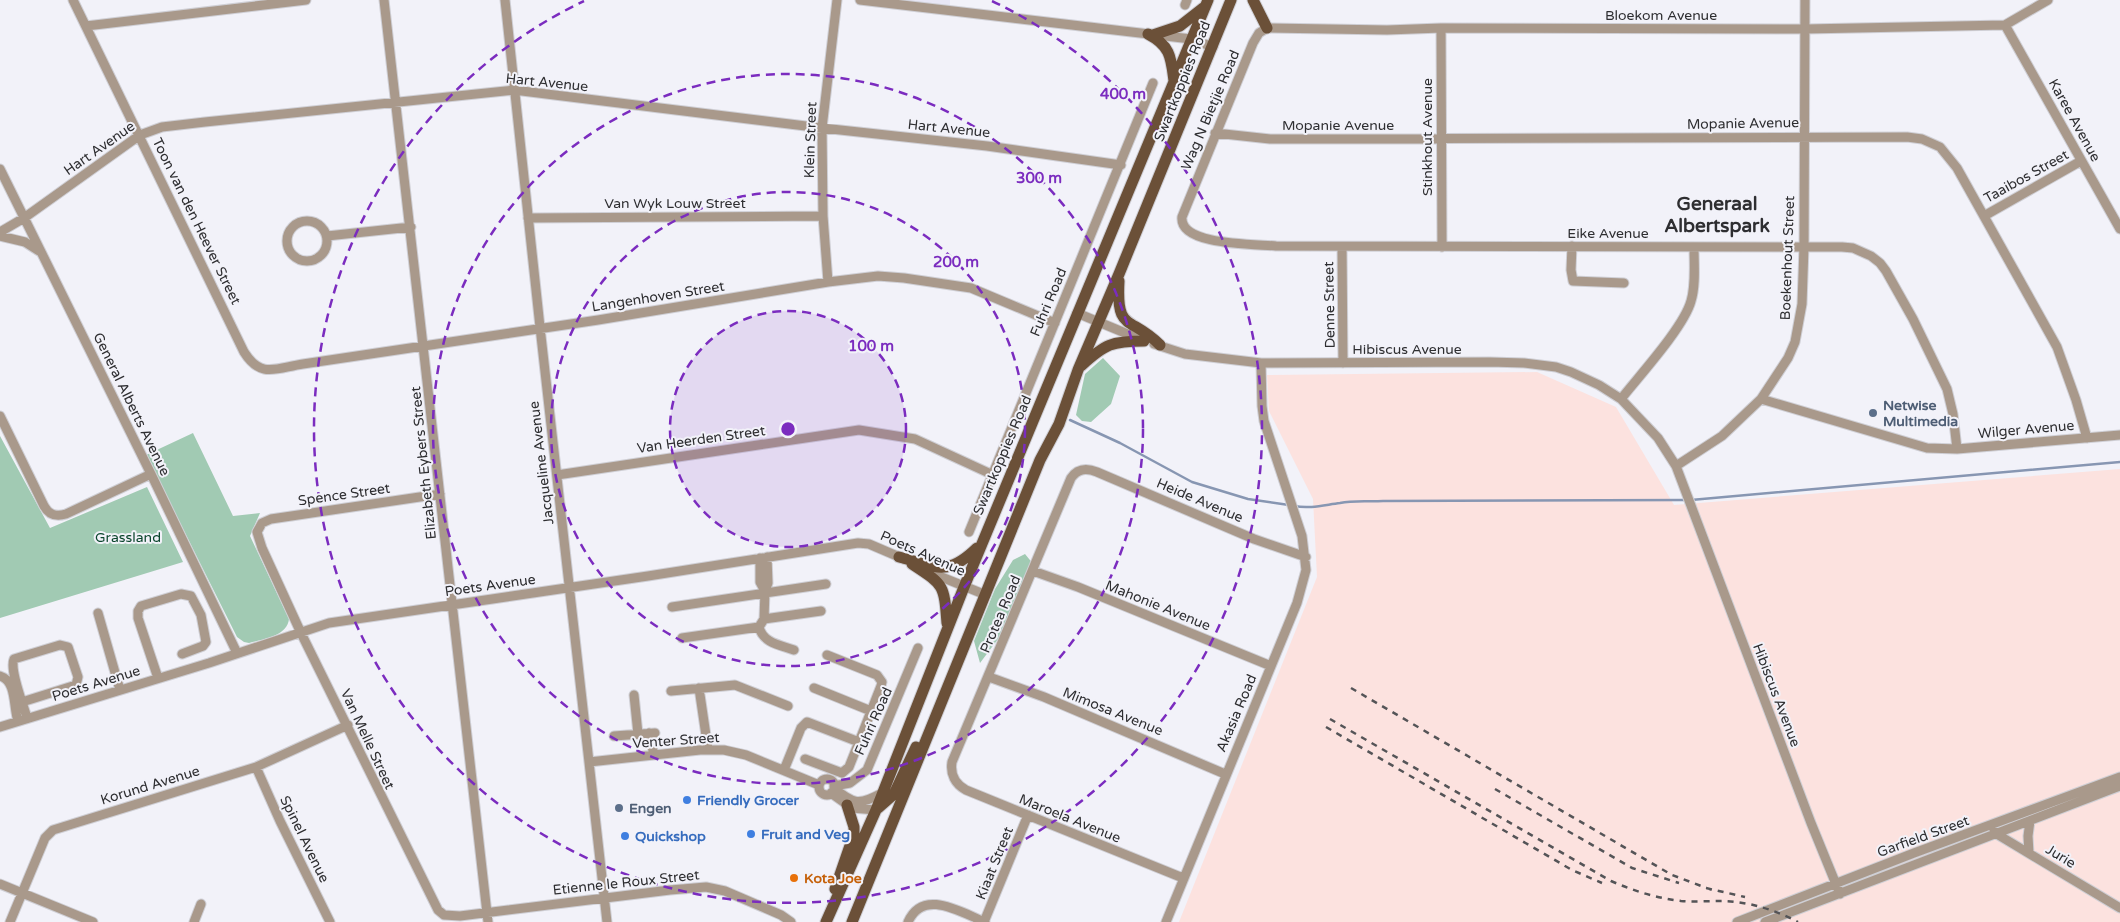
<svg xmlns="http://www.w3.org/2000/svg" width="2120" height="922" viewBox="0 0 2120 922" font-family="'Varela Round',sans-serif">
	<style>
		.built { fill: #e8e7f6 }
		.industrial { fill: #fce2df }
		.green { fill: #a1cab3 }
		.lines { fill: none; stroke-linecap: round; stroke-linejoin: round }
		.stream { stroke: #8796b2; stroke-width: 2.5 }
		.minor-casing { stroke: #cfcfd5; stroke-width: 11 }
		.major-casing { stroke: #cfcfd5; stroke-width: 13 }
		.minor { stroke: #a9998b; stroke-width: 9 }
		.major { stroke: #6b5038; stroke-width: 11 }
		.rail { stroke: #545457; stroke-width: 2.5; stroke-dasharray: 6 6; stroke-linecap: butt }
		.ring { fill: none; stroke: #7b2cbf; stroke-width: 2.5; stroke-dasharray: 9 6 }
		.service-dot { fill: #5c6f8a; stroke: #f2f2f9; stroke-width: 2 }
		.shop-dot { fill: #3f7fe0; stroke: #f2f2f9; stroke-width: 2 }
		.food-dot { fill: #e8710a; stroke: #f2f2f9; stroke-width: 2 }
		.labels { text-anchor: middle; stroke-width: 4; stroke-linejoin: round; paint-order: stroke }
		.street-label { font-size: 14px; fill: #2e2e31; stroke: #f2f2f9 }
		.service-label { font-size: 14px; font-weight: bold; fill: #4e5e75; stroke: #f2f2f9; text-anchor: start }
		.park-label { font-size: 14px; fill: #0a452c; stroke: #f2f2f9 }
		.shop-label { font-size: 14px; font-weight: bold; fill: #366cbe; stroke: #f2f2f9; text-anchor: start }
		.food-label { font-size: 14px; font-weight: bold; fill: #c56008; stroke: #f2f2f9; text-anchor: start }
		.district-label { font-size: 19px; font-weight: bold; fill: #2e2e31; stroke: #f2f2f9 }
		.centre { fill: #7b2cbf; stroke: #f2f2f9; stroke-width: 2.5 }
		.ring-label { font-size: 15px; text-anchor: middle; font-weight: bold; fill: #7b2cbf; stroke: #f2f2f9; stroke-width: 4; stroke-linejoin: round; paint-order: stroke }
	</style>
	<rect width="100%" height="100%" fill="#f2f2f9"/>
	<path class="built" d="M896,0H950V6Z"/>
	<path class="industrial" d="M1537,372L1616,407L1674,505L2120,469V922H1179L1317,577L1313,499L1269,411L1267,375Z"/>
	<path class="green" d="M1103,358L1120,376L1111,404L1091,422L1082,421L1076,415L1085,374Z
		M193,433L233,516L260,513L250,536L289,619C287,636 264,639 249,643L244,642L237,637L146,455Z
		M0,436L50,528L147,487L183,562L0,618Z
		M1025,554L1034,565L1007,627L980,663L974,641L995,589L1013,560Z"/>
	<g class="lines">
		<path class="stream" d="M1070,420L1120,443L1192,482L1248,499L1289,505
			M1691,500L2120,462
			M1294,506C1310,509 1324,505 1340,503C1354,500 1369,502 1383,501L1685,500"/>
		<defs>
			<path id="minor" d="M73,0L244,352C261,379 276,368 303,364L598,320L828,282L878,276L904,278L971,288L1055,323
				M384,0L488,922
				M505,0L540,327L607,922
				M860,0L1191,39L1213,47
				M1185,5L1187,0
				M2005,25L2120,229
				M86,26L306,0
				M1441,28L1442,247
				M1215,133L1270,139L1907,137L1922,139L1940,147L1957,168L2057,347L2076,400L2087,438
				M0,169L151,474L237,653
				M1984,216L2081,161
				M528,218L823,216
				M287 241a20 20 0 1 1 40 0a20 20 0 1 1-40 0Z
				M0,232L24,218L140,135L162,127L205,122L514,90L822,128L987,146L1121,165
				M0,236L25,242L39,251
				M327,236L411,227
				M1572,246L1571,270L1573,281L1624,283
				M1342,247L1343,363
				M828,282L823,216L822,128L837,0
				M1077,313L1142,340
				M1154,344L1185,354L1261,363L1490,362L1524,363L1556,367L1571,372L1599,385L1621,399L1658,438L1676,466L1811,823L1840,894
				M1621,399C1639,376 1684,327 1691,301C1696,285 1694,264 1694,247
				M1761,399L1927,448L1957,449L2120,435
				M0,416L44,506C49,515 56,517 66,514L151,474
				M1957,449L1953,414L1947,389L1913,319L1886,271L1880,263L1871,256L1853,248L1842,247L1276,246C1256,244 1179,246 1182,217L1253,43L1259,33L1267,28L1387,30L1441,28L1806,29L2005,25L2048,0
				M1676,466L1722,436L1761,399L1788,358L1795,342L1802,304L1804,247L1805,0
				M557,475L859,430L915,439L991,474
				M440,494L271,519L262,523L257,532L262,548L301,633L438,910L444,915L460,916L670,890L706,887L725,891L781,915L791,922
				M969,532L1153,83
				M760,558V582L765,591
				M1033,571L1078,587L1271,666
				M929,572L986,595
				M672,607L826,584
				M98,613L120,690
				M764,619L821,611
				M759,627C763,643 780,645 794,650
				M682,638L759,627L764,619L765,591L768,583L767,557
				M0,676C17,681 13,707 18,721
				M989,677L1044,697L1225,774
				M158,678L138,618V611L141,606L181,594L191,596L201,615L206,642L203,646L182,654
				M699,688L708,749
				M814,688L871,711
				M671,691L735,685L788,706
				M634,695L638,734
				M22,702L76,685L78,677L68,647L60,645L14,659C9,670 24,706 27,718
				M0,727L209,663L329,623L648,576L858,543L869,544L904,559
				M649,733L654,755
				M614,736L655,733
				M805,759L842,773L849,767L859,742
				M589,762L700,750H724L746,755L819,785
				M256,767L280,821L330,922
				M784,770L801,728L807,722L859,742L881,686L882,682L877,675L827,655
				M819 787a8 8 0 1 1 16 0a8 8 0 1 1-16 0Z
				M834,786L850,783L867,770L918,648
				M834,788C853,804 859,806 882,793
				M831,793L852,808L876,810
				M1994,830L1995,833L2120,908
				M2029,853L2028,836L2030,821
				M1183,878L966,790C955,784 950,774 952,762L1071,478C1078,468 1087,468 1097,472L1254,539L1306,557
				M0,884L93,922
				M10,922L45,838L53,830L256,767L348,725
				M194,922L201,904
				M908,922C923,888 960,912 985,922
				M984,922L1028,815
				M1166,922L1297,603L1306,570L1302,536L1264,421L1262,406L1261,363
				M1737,922L1914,853L2120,777
				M1765,922L2120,786"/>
			<path id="major" d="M1253,0L1267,28
				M1148,34C1171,46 1171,58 1174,81
				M1153,35L1180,26L1203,8
				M1119,281C1116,333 1130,315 1160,345
				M1081,366C1105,344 1112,341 1144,341
				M899,557C937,566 946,578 977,548
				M912,564C944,585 944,584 947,623
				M878,808L894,794L916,747
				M835,889L854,834V827L847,805
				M826,922L876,810L964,587L1208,0
				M852,922L1040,460L1059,424L1078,370L1119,274L1231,0"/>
		</defs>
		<use href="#minor" class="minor-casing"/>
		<use href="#major" class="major-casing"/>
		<use href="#minor" class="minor"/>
		<use href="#major" class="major"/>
		<path class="rail" d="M1351,688L1672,875L1712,890
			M1330,719L1611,881C1634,891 1656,898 1681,901C1695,902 1710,901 1724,901C1750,902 1775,910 1798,922
			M1326,727L1572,870L1602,883
			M1495,789L1632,868L1679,883
			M1706,888L1745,897"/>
	</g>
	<circle cx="788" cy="429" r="118" fill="#7b2cbf" fill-opacity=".12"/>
	<g class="ring">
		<circle cx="788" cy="429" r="118"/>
		<circle cx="788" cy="429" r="237"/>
		<circle cx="788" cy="429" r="355"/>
		<path d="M992 1A474 474 0 1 1 584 1"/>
	</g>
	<g class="service-dot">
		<circle cx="1873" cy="413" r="5"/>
		<circle cx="619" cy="808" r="5"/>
	</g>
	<g class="shop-dot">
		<circle cx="687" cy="800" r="5"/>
		<circle cx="751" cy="834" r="5"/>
		<circle cx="625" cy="836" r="5"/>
	</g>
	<circle class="food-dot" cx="794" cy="878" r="5"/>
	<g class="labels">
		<g class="street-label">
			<text x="1661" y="20">Bloekom Avenue</text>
			<text transform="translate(1182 81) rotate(-68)" y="5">Swartkoppies Road</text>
			<text transform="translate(547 82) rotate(6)" y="5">Hart Avenue</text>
			<text transform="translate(1210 110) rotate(-67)" y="5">Wag N Bietjie Road</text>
			<text transform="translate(2075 120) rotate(61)" y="5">Karee Avenue</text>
			<text transform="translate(1743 123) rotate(-1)" y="5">Mopanie Avenue</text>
			<text x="1338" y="130">Mopanie Avenue</text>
			<text transform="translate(949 128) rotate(6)" y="5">Hart Avenue</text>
			<text transform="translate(1427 137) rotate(-90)" y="5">Stinkhout Avenue</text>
			<text transform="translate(810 140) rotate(-88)" y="5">Klein Street</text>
			<text transform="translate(99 148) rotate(-35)" y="5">Hart Avenue</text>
			<text transform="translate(2026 176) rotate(-29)" y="5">Taaibos Street</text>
			<text x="675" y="208">Van Wyk Louw Street</text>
			<text transform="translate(197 221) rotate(64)" y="5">Toon van den Heever Street</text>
			<text x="1608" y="238">Eike Avenue</text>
			<text transform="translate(1787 258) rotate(-88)" y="5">Boekenhout Street</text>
			<text transform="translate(658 296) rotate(-9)" y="5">Langenhoven Street</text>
			<text transform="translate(1048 302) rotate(-67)" y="5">Fuhri Road</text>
			<text transform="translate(1329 305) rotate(-91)" y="5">Denne Street</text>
			<text x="1407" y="354">Hibiscus Avenue</text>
			<text transform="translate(132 404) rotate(64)" y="5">General Alberts Avenue</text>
			<text transform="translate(2026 429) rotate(-5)" y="5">Wilger Avenue</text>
			<text transform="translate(701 439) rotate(-8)" y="5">Van Heerden Street</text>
			<text transform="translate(1002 455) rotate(-67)" y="5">Swartkoppies Road</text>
			<text transform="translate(423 463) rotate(-96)" y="5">Elizabeth Eybers Street</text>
			<text transform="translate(541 463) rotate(-97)" y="5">Jacqueline Avenue</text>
			<text transform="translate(344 494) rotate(-8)" y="5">Spence Street</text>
			<text transform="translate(1200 500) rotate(23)" y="5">Heide Avenue</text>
			<text transform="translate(923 553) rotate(24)" y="5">Poets Avenue</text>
			<text transform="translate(490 585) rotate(-8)" y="5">Poets Avenue</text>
			<text transform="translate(1158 605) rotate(22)" y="5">Mahonie Avenue</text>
			<text transform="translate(1000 614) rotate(-67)" y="5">Protea Road</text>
			<text transform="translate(96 683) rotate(-17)" y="5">Poets Avenue</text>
			<text transform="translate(1777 695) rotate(69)" y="5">Hibiscus Avenue</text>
			<text transform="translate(1113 711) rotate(22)" y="5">Mimosa Avenue</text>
			<text transform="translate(1236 713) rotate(-67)" y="5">Akasia Road</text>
			<text transform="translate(873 721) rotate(-66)" y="5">Fuhri Road</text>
			<text transform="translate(368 739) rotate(65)" y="5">Van Melle Street</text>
			<text transform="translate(676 740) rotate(-4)" y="5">Venter Street</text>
			<text transform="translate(150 785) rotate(-17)" y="5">Korund Avenue</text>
			<text transform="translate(1070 818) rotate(22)" y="5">Maroela Avenue</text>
			<text transform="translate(1923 836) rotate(-20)" y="5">Garfield Street</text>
			<text transform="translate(305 839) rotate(64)" y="5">Spinel Avenue</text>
			<text transform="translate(2061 856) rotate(31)" y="5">Jurie</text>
			<text transform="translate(994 863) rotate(-68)" y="5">Kiaat Street</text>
			<text transform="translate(626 882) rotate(-6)" y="5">Etienne le Roux Street</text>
		</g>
		<g class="service-label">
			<text x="1883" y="410">Netwise<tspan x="1883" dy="16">Multimedia</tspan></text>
			<text x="629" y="813">Engen</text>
		</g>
		<g class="park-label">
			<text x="128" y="542">Grassland</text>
		</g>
		<g class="shop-label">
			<text x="697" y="805">Friendly Grocer</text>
			<text x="761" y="839">Fruit and Veg</text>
			<text x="635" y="841">Quickshop</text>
		</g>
		<g class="food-label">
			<text x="804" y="883">Kota Joe</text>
		</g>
		<g class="district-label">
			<text x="1717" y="210">Generaal<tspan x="1717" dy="22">Albertspark</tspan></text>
		</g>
	</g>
	<circle cx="788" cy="429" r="8" class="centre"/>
	<g class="ring-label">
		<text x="1123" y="99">400 m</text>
		<text x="1039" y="183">300 m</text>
		<text x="956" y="267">200 m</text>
		<text x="871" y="351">100 m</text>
	</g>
</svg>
